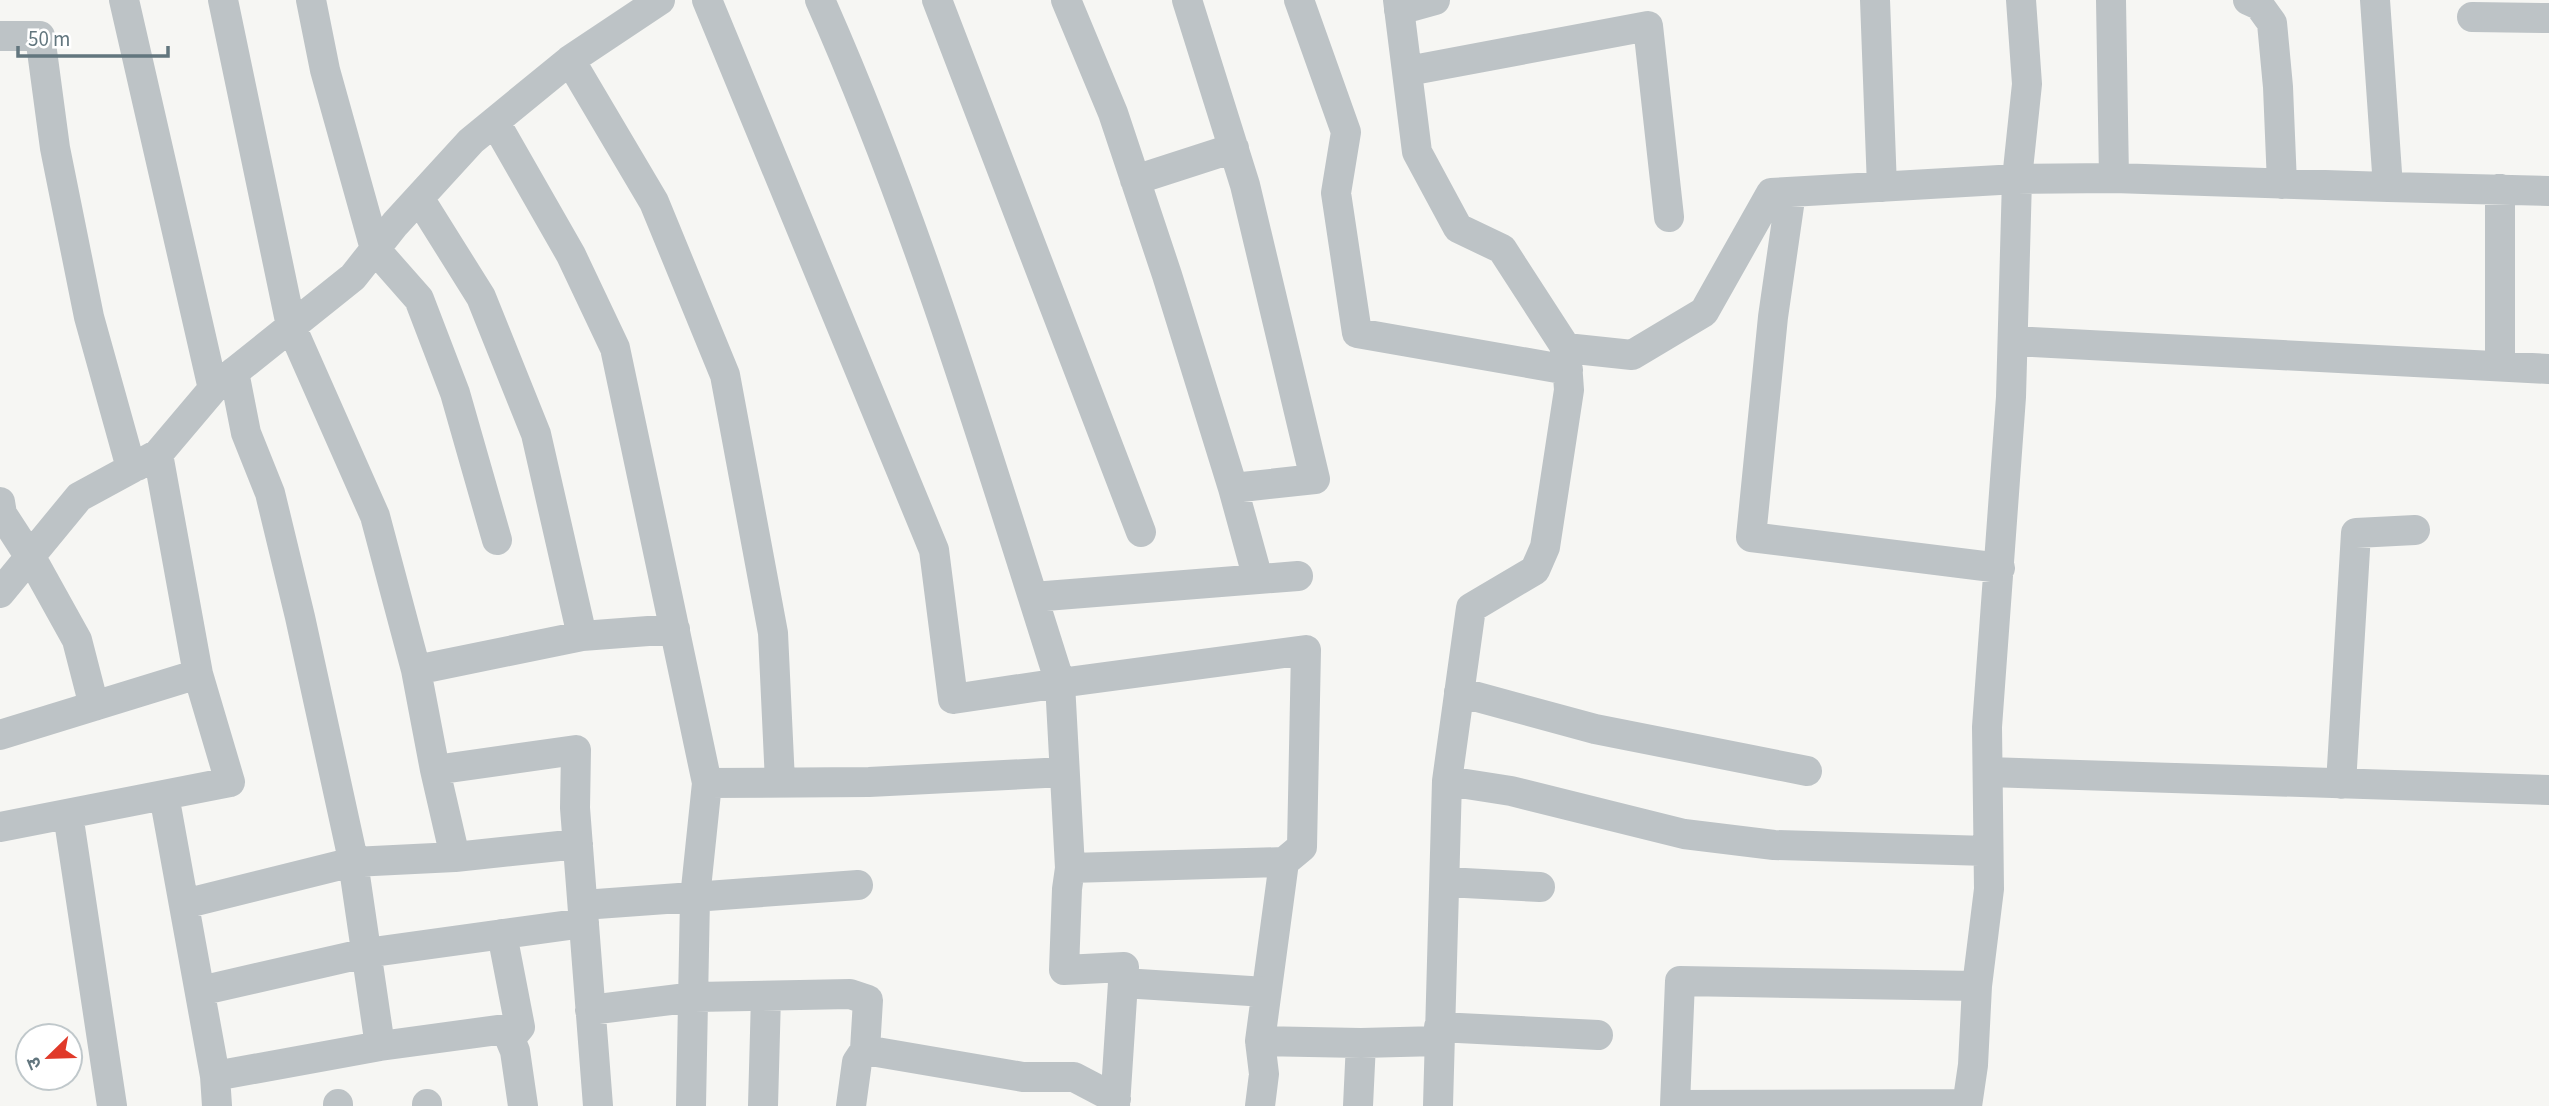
<svg xmlns="http://www.w3.org/2000/svg" width="2549" height="1106" viewBox="0 0 2549 1106" font-family="'Source Sans 3','Noto Sans Devanagari',sans-serif">
	<style>
		.lines { fill: none; stroke-linecap: round; stroke-linejoin: round }
		.minor { stroke: #bdc3c6; stroke-width: 30 }
	</style>
	<rect width="100%" height="100%" fill="#f6f6f3"/>
	<g class="lines">
		<path class="minor" d="M124,0L213,389
			M223,0L291,326L375,516L416,670L435,770L455,857
			M311,0L325,70L375,249L419,299L455,393L497,540
			M707,0L934,550L953,699L1060,683L1070,868L1067,889L1064,970L1124,967L1115,1106
			M820,0C918,221 987,453 1060,683L1306,650L1302,847L1284,862L1260,1041L1264,1074L1260,1106
			M937,0L1141,532
			M1066,0L1113,113L1167,275L1233,488L1315,479L1245,185L1187,0
			M1299,0L1346,132L1336,193L1357,333L1568,370
			M1398,0L1417,152L1458,228L1502,249L1566,348L1632,355L1704,312L1771,193L2017,179L2027,84L2021,0
			M1875,0L1882,187
			M2111,0L2114,178
			M2248,0L2259,5L2272,23L2278,87L2282,184
			M1399,10L1435,0
			M2472,17L2549,18
			M0,36H40L55,148L89,317L128,457L137,466
			M570,60L654,202L725,375L773,633L780,782
			M1408,71L1648,26L1669,217
			M495,122L571,255L615,348L707,783L869,782L1064,772
			M1135,180L1234,148
			M2388,187L2549,191
			M1791,192L1773,317L1751,537L2000,568
			M419,198L481,297L536,434L582,636
			M2013,341L2549,369
			M2500,366V189
			M234,372L246,433L270,493L300,617L352,855L380,1046L520,1027
			M158,454L198,674
			M1233,488L1258,579
			M0,502L2,514L37,568L77,640L94,706
			M0,593L79,497L158,454L213,389L353,277L395,224L471,141L570,60L660,0
			M1033,597L1298,576
			M416,670L582,636L675,629
			M1459,692L1595,729L1807,771
			M0,735L198,674L230,782L0,827
			M435,770L576,750L575,808L598,1106
			M1988,772L2549,790
			M1447,781L1511,791L1684,834L1774,845L1988,851
			M2341,784L2356,533L2415,530
			M164,795L215,1076L217,1106
			M68,814L112,1106
			M1070,868L1284,862
			M1446,882L1540,887
			M184,904L353,862L455,857L578,844
			M583,905L858,885
			M502,934L520,1027L510,1039L515,1051L523,1106
			M1123,983L1266,992
			M200,991L366,953L584,923
			M590,1010L695,997L850,994L868,1000L865,1050L857,1062L851,1106
			M1439,1027L1598,1035
			M1260,1041L1361,1043L1439,1041
			M865,1050L1023,1077H1074L1116,1099
			M215,1076L380,1046
			M338,1104V1106
			M427,1104V1106
			M1967,1104L1675,1105L1680,981L1977,986
			M691,1106L695,898L707,783
			M763,1106L766,996
			M1358,1106L1361,1043
			M1438,1106L1447,781L1471,608L1535,570L1545,547L1569,390L1566,348
			M1967,1106L1973,1065L1977,986L1989,889L1987,727L2011,397L2017,179L2114,178L2388,187L2375,0"/>
	</g>
	<g transform="translate(49 1057) rotate(247)"><circle r="33" fill="#ffffff" stroke="#c0c8cb" stroke-width="2"/>
	<path d="M0-5L12 26L0 18L-12 26Z" fill="#e03929"/>
	<text y="-10" font-size="19" font-weight="bold" text-anchor="middle" fill="#62767e">उ</text>
	</g>
	<path d="M18 46v10h150v-10" fill="none" stroke="#62767e" stroke-width="3.5"/>
	<text x="28" y="46" font-size="21" fill="#62767e" stroke="#ffffff" stroke-width="5" paint-order="stroke">50 m</text>
</svg>
